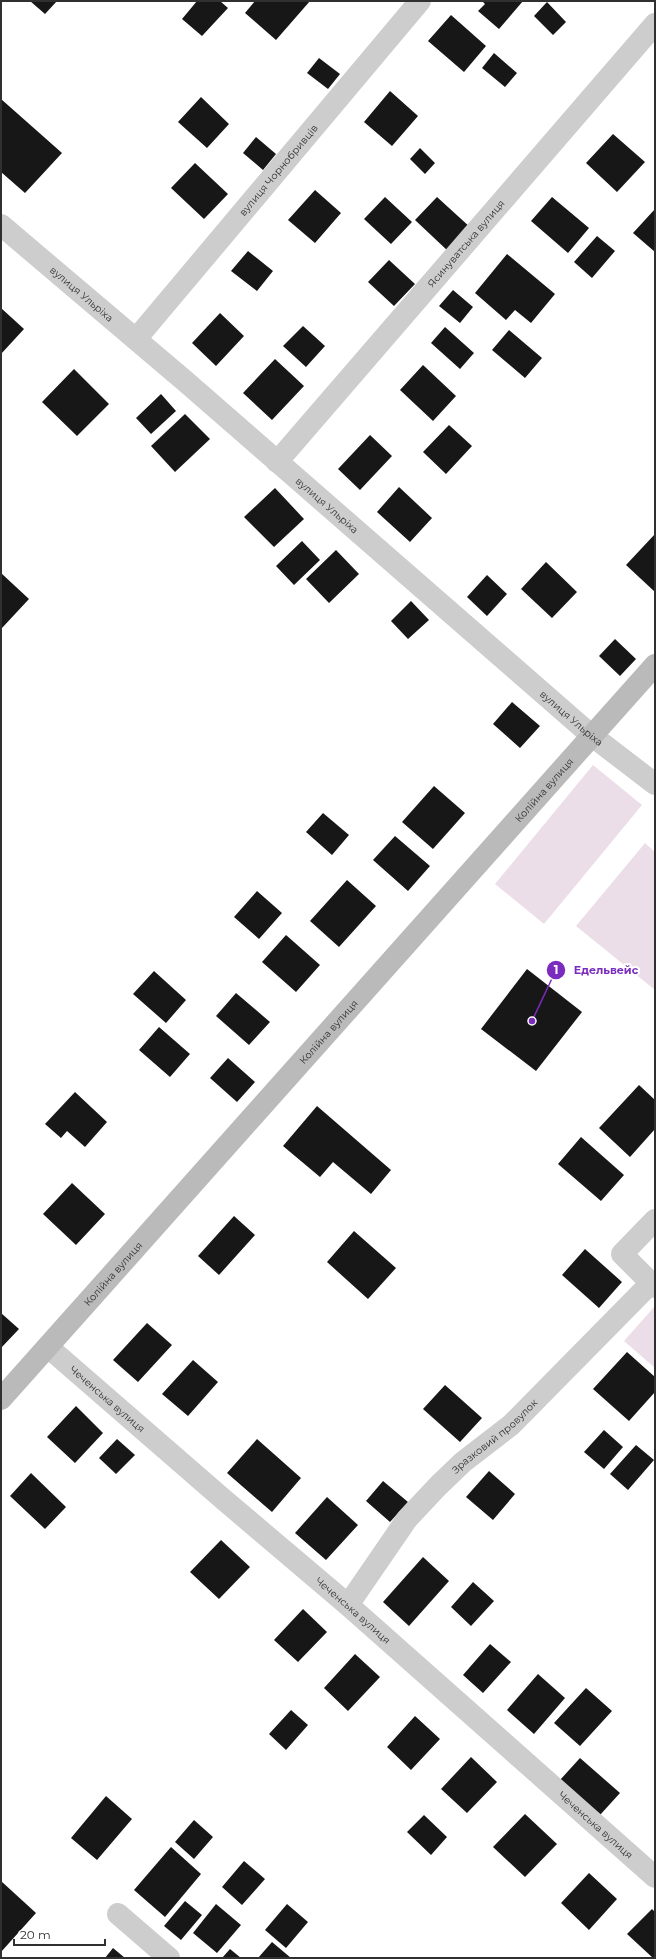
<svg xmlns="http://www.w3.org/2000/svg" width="656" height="1959" viewBox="0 0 656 1959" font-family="Montserrat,sans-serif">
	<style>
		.green { fill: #ecdee8 }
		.building { fill: #171717 }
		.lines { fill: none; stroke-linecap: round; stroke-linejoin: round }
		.street { stroke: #cdcdcd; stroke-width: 22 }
		.secondary { stroke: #bababa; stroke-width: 22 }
		.labels { text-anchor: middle; stroke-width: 4; stroke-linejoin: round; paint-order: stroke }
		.street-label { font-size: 10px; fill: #303030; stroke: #fff }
		.leader { fill: none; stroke: #7b2cbf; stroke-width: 1.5 }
		.callout-dot { fill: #7b2cbf; stroke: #fff; stroke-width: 1.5 }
		.mark-label { font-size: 12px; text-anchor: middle; font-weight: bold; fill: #fff }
		.callout-label { font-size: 11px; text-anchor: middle; font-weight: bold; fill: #7b2cbf; stroke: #fff; stroke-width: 4; stroke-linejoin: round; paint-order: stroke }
	</style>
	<rect width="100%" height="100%" fill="#fff"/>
	<path class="green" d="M593,765L642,805L544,924L495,884Z
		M645,843L655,852V990L576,926Z
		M655,1306V1368L624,1341Z"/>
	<path class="building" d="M30,1H57L45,14Z
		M197,1H220L228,8L202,36L182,19Z
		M255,1H310L276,40L245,13Z
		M482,1H523L499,29L478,11L485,4Z
		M547,2L566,22L553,35L534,16Z
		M451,15L486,46L464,72L428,41Z
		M494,53L517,73L505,87L482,68Z
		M319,58L340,74L328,89L307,73Z
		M390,91L418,116L392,146L364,122Z
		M201,97L229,124L207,148L178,122Z
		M1,99L62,153L25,193L1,172Z
		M613,134L645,162L617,192L586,163Z
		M256,137L276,154L263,170L243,153Z
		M420,148L435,163L425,174L410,159Z
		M195,163L228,194L204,219L171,188Z
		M315,190L341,213L315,243L288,220Z
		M385,197L412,222L391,244L364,219Z
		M437,197L471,228L449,252L415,220Z
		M552,197L589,228L568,253L531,221Z
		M655,209V252L633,233Z
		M597,236L615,251L592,278L574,262Z
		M248,251L273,271L257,291L231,271Z
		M507,254L555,294L531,323L515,310L506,320L475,293Z
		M389,260L415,284L394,306L368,282Z
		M453,290L473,307L460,323L439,306Z
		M1,308L24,329L1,354Z
		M220,313L244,336L216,366L192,343Z
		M303,326L325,346L306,367L283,346Z
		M445,327L474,353L460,369L431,343Z
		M509,330L542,358L525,378L492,350Z
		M275,359L304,386L272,420L243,393Z
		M423,365L456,396L433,421L400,390Z
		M74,369L109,404L77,436L42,402Z
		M161,394L176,411L151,434L136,418Z
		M185,414L210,439L175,472L151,446Z
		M449,425L472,446L446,474L423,452Z
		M370,435L392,456L360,490L338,469Z
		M399,487L432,518L410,542L377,512Z
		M275,488L304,519L274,547L244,517Z
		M655,534V592L626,565Z
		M302,541L320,560L294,585L276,566Z
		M336,550L359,574L329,603L306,579Z
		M546,562L577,592L552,618L521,589Z
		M1,573L29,599L2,628H1Z
		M487,575L507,594L487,616L467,597Z
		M411,601L429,620L408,639L391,621Z
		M615,639L636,659L620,676L599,656Z
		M512,702L540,726L520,748L493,724Z
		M434,786L465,813L433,849L402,822Z
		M323,813L349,835L332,855L306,832Z
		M395,836L430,866L408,891L373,860Z
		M347,880L376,906L339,947L310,921Z
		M257,891L282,913L259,939L234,917Z
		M286,935L320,965L296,992L262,962Z
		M527,969L582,1012L536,1071L481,1029Z
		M154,971L186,1000L166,1023L133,994Z
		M236,993L270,1022L249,1045L216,1016Z
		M159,1027L190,1054L170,1077L139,1050Z
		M228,1058L255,1082L237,1102L210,1078Z
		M639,1085L655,1100V1129L630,1157L599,1128Z
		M75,1092L107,1122L85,1147L67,1131L61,1138L45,1124Z
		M317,1106L391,1170L371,1194L333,1162L320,1177L283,1146Z
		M581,1137L624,1175L601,1201L558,1164Z
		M72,1183L105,1214L76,1245L43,1214Z
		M234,1216L255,1235L219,1275L198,1256Z
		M354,1231L396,1268L368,1299L327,1262Z
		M585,1249L622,1282L599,1308L562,1275Z
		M1,1313L19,1329L1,1348Z
		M147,1323L172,1345L138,1382L113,1360Z
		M627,1352L655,1377V1392L629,1421L593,1389Z
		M193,1360L218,1382L188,1416L162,1394Z
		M445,1385L482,1418L460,1442L423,1409Z
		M76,1406L103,1433L75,1463L47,1437Z
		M604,1430L623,1447L604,1469L584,1452Z
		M117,1439L135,1455L116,1474L99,1458Z
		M257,1439L301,1478L272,1512L227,1473Z
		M636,1445L654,1460L628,1490L610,1474Z
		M489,1471L515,1494L493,1520L466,1497Z
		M31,1473L66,1507L45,1529L10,1496Z
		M383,1481L408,1502L390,1522L366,1501Z
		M327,1497L358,1525L326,1560L295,1533Z
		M221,1540L250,1567L219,1599L190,1572Z
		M423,1557L449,1581L409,1626L383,1602Z
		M473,1582L494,1601L471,1626L451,1607Z
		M303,1609L327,1632L298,1662L274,1640Z
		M490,1644L511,1662L483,1693L463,1675Z
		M355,1654L380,1677L348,1711L324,1688Z
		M538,1674L565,1698L534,1734L507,1710Z
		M586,1688L612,1711L580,1746L554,1723Z
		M291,1710L308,1725L286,1750L269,1734Z
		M415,1716L440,1739L411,1770L387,1747Z
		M471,1757L497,1782L467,1813L441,1789Z
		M580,1758L620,1793L600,1815L560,1780Z
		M106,1796L132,1819L97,1860L71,1838Z
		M525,1814L557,1844L525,1877L493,1847Z
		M424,1815L447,1837L431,1855L407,1832Z
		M194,1820L213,1837L194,1859L175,1842Z
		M171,1847L201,1874L165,1917L134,1890Z
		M244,1861L265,1879L242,1905L222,1887Z
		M589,1873L617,1899L589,1930L561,1903Z
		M1,1881L36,1913L1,1952Z
		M185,1901L202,1915L181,1940L164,1926Z
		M216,1904L241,1925L217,1953L193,1933Z
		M287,1904L308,1922L286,1948L265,1930Z
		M652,1909L655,1912V1958H653L627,1934Z
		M272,1942L291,1958H258Z
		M113,1948L125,1958H105Z
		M230,1949L241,1958H222Z"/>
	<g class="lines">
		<g class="street">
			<path id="s1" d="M1,225L185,381L591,735L655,784"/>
			<path id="s2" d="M136,339L420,1"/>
			<path id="s3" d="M277,462L655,24"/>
			<path d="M651,1283L622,1254L655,1220"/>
			<path id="s4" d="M48,1347L223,1499L348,1605L655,1877"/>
			<path id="s5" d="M348,1605L407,1519L438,1486L463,1462L511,1425L651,1283L655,1287"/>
			<path d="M118,1914L169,1958"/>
		</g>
		<path class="secondary" id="s6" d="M1,1399L655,665"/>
	</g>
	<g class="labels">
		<g class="street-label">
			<text dy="4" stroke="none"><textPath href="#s2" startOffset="221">вулиця Чорнобривців</textPath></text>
			<text dy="4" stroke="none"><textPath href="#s3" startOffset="289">Ясинуватська вулиця</textPath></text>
			<text dy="4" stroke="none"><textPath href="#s1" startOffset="106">вулиця Ульріха</textPath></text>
			<text dy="4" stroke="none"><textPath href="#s1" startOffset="430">вулиця Ульріха</textPath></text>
			<text dy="4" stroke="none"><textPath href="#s1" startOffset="754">вулиця Ульріха</textPath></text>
			<text dy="4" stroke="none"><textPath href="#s6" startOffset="816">Колійна вулиця</textPath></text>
			<text dy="4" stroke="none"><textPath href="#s6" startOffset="492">Колійна вулиця</textPath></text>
			<text dy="4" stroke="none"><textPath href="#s6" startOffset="168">Колійна вулиця</textPath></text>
			<text dy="4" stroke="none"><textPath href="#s4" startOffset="79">Чеченська вулиця</textPath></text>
			<text dy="4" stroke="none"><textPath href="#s5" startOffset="225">Зразковий провулок</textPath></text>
			<text dy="4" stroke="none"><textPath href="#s4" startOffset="403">Чеченська вулиця</textPath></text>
			<text dy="4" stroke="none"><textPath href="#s4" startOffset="727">Чеченська вулиця</textPath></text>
		</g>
	</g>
	<path class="leader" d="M532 1021L556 970"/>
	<g class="callout-dot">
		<circle cx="532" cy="1021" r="4"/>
		<circle cx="556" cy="970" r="10"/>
	</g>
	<g class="mark-label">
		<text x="556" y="974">1</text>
	</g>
	<g class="callout-label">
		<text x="606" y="974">Едельвейс</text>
	</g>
	<rect width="656" height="1959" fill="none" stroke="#303030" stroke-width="4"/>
	<path d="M14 1939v6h91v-6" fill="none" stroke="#303030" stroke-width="2"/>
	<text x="20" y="1939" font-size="12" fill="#303030" stroke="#ffffff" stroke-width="3" paint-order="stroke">20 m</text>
</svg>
